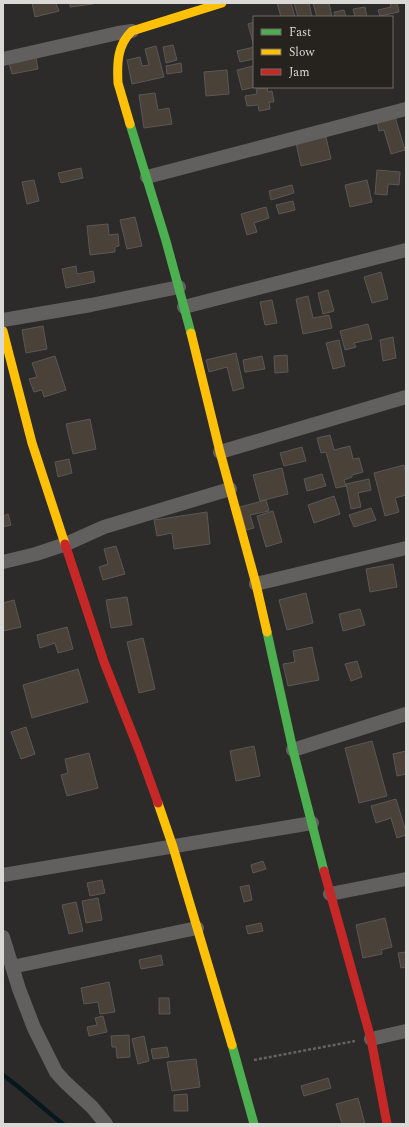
<svg xmlns="http://www.w3.org/2000/svg" width="409" height="1127" viewBox="0 0 409 1127" font-family="Spectral,serif">
	<style>
		.lines { fill: none; stroke-linecap: round; stroke-linejoin: round }
		.stream { stroke: #06181d; stroke-width: 4.5 }
		.building { fill: #4a4139; stroke: #5a5856 }
		.path { stroke: #636362; stroke-width: 2.5; stroke-dasharray: 3 2; stroke-linecap: butt }
		.street { stroke: #61605f; stroke-width: 14 }
		.fast { stroke: #4caf50; stroke-width: 9 }
		.slow { stroke: #ffc107; stroke-width: 9 }
		.jam { stroke: #c62828; stroke-width: 9 }
	</style>
	<rect width="100%" height="100%" fill="#2d2b29"/>
	<g class="lines">
		<path class="stream" d="M3,1075C24,1090 42,1108 63,1124"/>
	</g>
	<path class="building" d="M32,3H56L59,11L35,17Z
		M70,3H93V4L70,7Z
		M277,3H291L295,17H281Z
		M294,3H309L312,17H298Z
		M313,3H329L332,17H317Z
		M390,3H397L399,12L380,16L378,10L391,7Z
		M365,7L367,17H355L353,9Z
		M344,10L346,17H335L334,12Z
		M254,22V46L248,24Z
		M173,45L177,60L166,63L163,47Z
		M156,46L164,77L132,84L127,60L140,57L142,66L149,65L145,49Z
		M254,47V59L240,62L237,51Z
		M36,58L38,69L12,74L9,63Z
		M181,63L182,72L167,74L166,66Z
		M253,66L255,87L242,90L237,70Z
		M227,70L229,94L206,96L204,72Z
		M267,88L268,92L272,91L274,102H269L270,109L259,111L258,105L247,106L245,96L257,94L256,89Z
		M155,93L158,110L169,108L172,124L144,128L139,95Z
		M395,117L405,150L391,154L384,130L379,131L377,122Z
		M326,137L331,159L301,166L296,143Z
		M81,168L83,178L61,183L58,173Z
		M377,170L400,172L399,185L388,184L387,195L375,194Z
		M34,180L39,201L27,204L22,182Z
		M367,180L372,202L350,207L345,185Z
		M292,185L294,193L271,200L269,191Z
		M293,201L295,210L279,214L276,205Z
		M266,207L269,218L254,223L257,232L247,235L241,214Z
		M135,217L142,246L127,249L120,220Z
		M108,224L109,235L118,234L119,246L115,247V252L90,255L87,226Z
		M76,266L77,274L93,271L95,282L66,288L62,269Z
		M381,272L388,299L372,303L364,277Z
		M328,290L334,311L323,314L318,293Z
		M308,296L313,318L329,315L332,328L303,334L296,299Z
		M272,300L277,323L265,325L260,302Z
		M368,324L372,339L354,343L356,347L345,350L340,331Z
		M43,326L47,349L26,353L22,330Z
		M393,337L396,358L383,361L380,340Z
		M339,340L345,366L333,369L326,343Z
		M236,353L244,388L233,391L227,367L209,372L206,360Z
		M287,355L288,372L275,373L274,356Z
		M55,356L66,390L44,397L42,390L34,392L29,379L37,377L32,363Z
		M262,356L265,369L245,372L243,360Z
		M90,419L96,449L73,454L66,424Z
		M330,435L334,450L350,446L353,459L359,458L363,472L352,475V477L344,480L346,486L336,488L326,452L321,453L317,438Z
		M302,447L306,461L284,466L280,453Z
		M69,459L72,473L58,477L55,462Z
		M404,465L406,473V495L395,498L399,512L385,516L374,473Z
		M282,468L288,494L260,501L253,475Z
		M322,474L326,486L307,491L304,479Z
		M369,479L371,490L358,493L361,507L351,509L346,484Z
		M334,496L340,514L314,523L308,505Z
		M266,500L269,511L250,515L254,528L246,530L240,507Z
		M371,508L376,520L354,527L349,515Z
		M273,511L282,542L266,547L257,516Z
		M207,512L210,544L174,549L172,533L157,536L154,520Z
		M8,514L11,525L3,527V516Z
		M116,546L125,574L103,580L99,567L108,564L104,549Z
		M393,564L397,587L370,592L366,569Z
		M306,593L313,623L287,630L279,600Z
		M127,597L132,625L111,628L106,600Z
		M14,600L21,627L3,631V603Z
		M360,609L365,625L343,631L339,614Z
		M67,627L73,649L58,653L55,643L40,648L37,635Z
		M143,638L155,689L139,693L127,642Z
		M312,647L319,680L288,686L283,664L295,662L293,651Z
		M357,661L362,677L351,681L345,664Z
		M78,669L88,702L32,718L23,685Z
		M26,727L35,754L21,759L11,732Z
		M372,741L387,796L359,803L345,748Z
		M254,746L260,776L236,781L230,751Z
		M406,751V774L397,776L393,754Z
		M89,753L98,788L67,796L61,775L68,773L65,759Z
		M396,799L406,832V835L397,838L391,818L376,823L371,806Z
		M263,861L266,869L253,873L251,865Z
		M102,880L105,893L90,896L87,883Z
		M249,885L252,900L244,902L240,887Z
		M98,898L102,920L86,923L82,901Z
		M76,902L83,931L69,934L62,905Z
		M385,918L392,947L381,950L382,954L363,958L356,925Z
		M261,923L263,931L248,934L246,926Z
		M406,952V967L401,968L398,953Z
		M161,955L163,965L141,969L139,960Z
		M109,982L115,1012L100,1014L98,1002L84,1004L81,988Z
		M159,998H169L170,1014H159Z
		M103,1016L107,1032L89,1036L87,1027L97,1025L95,1018Z
		M129,1035L130,1057L117,1058L116,1047H112L111,1036Z
		M144,1036L149,1061L138,1064L132,1039Z
		M167,1047L169,1057L153,1059L151,1049Z
		M196,1059L200,1087L172,1091L167,1062Z
		M328,1078L331,1088L304,1096L301,1086Z
		M187,1094L188,1111H174V1095Z
		M358,1098L365,1124H342L336,1104Z"/>
	<g class="lines">
		<path class="path" d="M254,1060L355,1041"/>
		<path class="street" d="M3,59L118,33L132,31
			M147,177L406,109
			M184,307L406,250
			M3,320L91,305L179,287
			M220,452L406,397
			M3,562L36,554L66,544L104,527L230,489
			M256,584L406,548
			M293,750L406,714
			M3,875L312,823
			M330,894L406,879
			M3,937L19,989L34,1028L56,1072L65,1082L92,1107L106,1124
			M12,967L197,928
			M371,1039L406,1031"/>
		<path class="fast" d="M130,124L166,241L191,333
			M267,632L293,750L324,871
			M232,1045L254,1124"/>
		<path class="slow" d="M130,124L118,83C117,64 117,45 132,31L222,3
			M3,331L32,443L65,544
			M191,333L220,452L256,584L267,632
			M158,803L173,847L232,1045"/>
		<path class="jam" d="M65,544L104,662L140,753L158,803
			M324,871L371,1039L387,1124"/>
	</g>
	<rect width="409" height="1127" fill="none" stroke="#dbd9d6" stroke-width="8"/>
	<rect x="253" y="16" width="140" height="72" fill="#26221e" stroke="#6e6b68"/>
	<rect x="261" y="29" width="20" height="6" fill="#4caf50" stroke="#6e6b68"/>
	<text x="289" y="36" font-size="12" fill="#dbd9d6">Fast</text>
	<rect x="261" y="49" width="20" height="6" fill="#ffc107" stroke="#6e6b68"/>
	<text x="289" y="56" font-size="12" fill="#dbd9d6">Slow</text>
	<rect x="261" y="69" width="20" height="6" fill="#c62828" stroke="#6e6b68"/>
	<text x="289" y="76" font-size="12" fill="#dbd9d6">Jam</text>
</svg>
